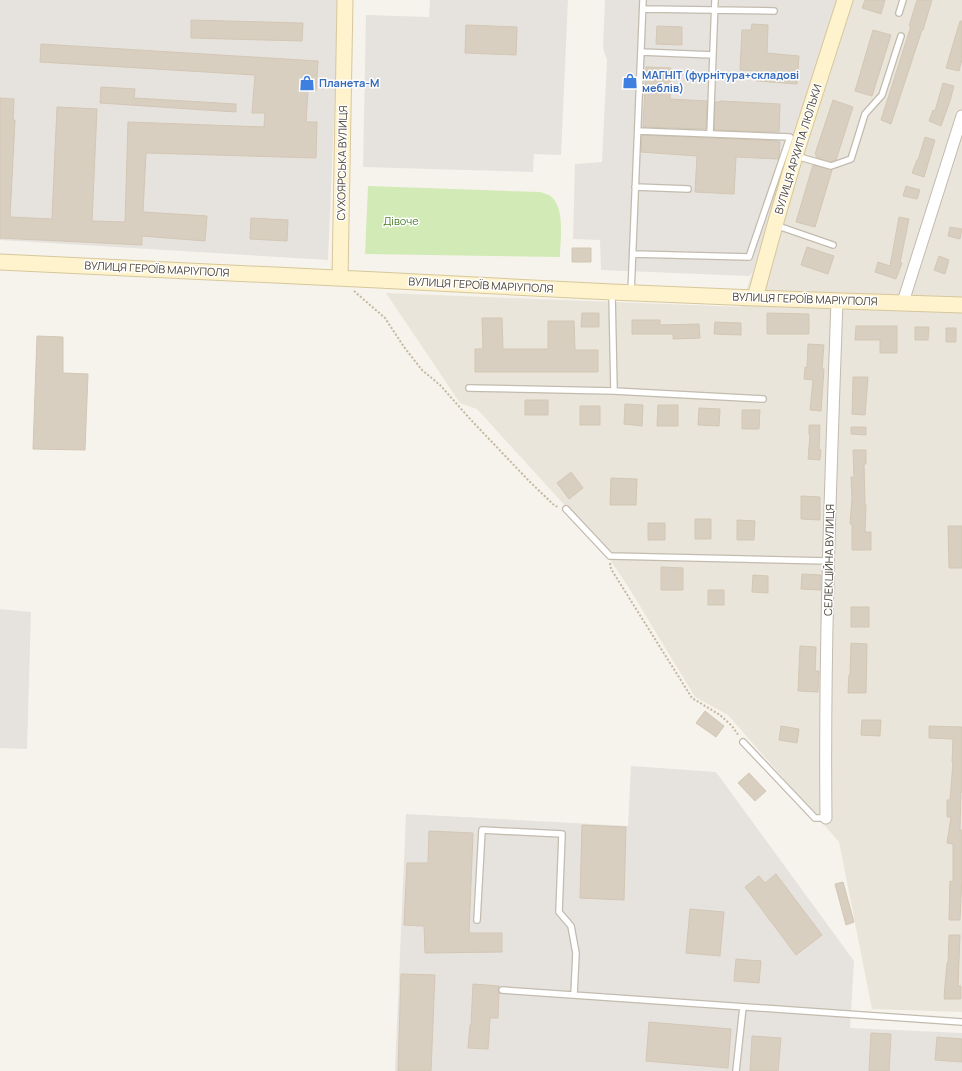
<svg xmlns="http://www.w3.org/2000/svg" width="962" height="1071" viewBox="0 0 962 1071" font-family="Manrope,sans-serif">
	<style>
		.residential { fill: #eae5da }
		.industrial { fill: #e6e2dd }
		.green { fill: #d2eab5 }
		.building { fill: #d8cfc1; stroke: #d3c7b4 }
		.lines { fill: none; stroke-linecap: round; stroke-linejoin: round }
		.lane-casing { stroke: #c2bbae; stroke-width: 8 }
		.street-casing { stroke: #c2bbae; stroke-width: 13 }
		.secondary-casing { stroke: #d6c79b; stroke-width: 17 }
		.path { stroke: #c4b79f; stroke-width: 2; stroke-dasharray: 2 2; stroke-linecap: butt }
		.lane { stroke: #fff; stroke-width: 5.5 }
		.street { stroke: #fff; stroke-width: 11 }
		.secondary { stroke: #fff3cd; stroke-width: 15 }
		.labels { text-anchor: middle; stroke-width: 3; stroke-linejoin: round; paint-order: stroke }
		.shop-label { font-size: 11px; font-weight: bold; fill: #366cbe; stroke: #fff; text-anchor: start }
		.street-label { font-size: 11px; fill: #4b4439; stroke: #fff }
		.park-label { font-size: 11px; fill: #4a7f2a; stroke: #fff }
	</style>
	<rect width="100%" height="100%" fill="#f6f3ec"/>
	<path class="residential" d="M840,0H962V1012L872,1009L839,842L728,715L695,697L629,588L599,543L477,409L460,403L386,293L741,307Z"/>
	<path class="industrial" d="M0,0H339L328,260L0,240Z
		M430,0H568L561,155L534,154L533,172L363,167L366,15L429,17Z
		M605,0H837L768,224L753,272L749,276L601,270L600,240L573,239L575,164L602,162L607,60L603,48Z
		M0,609L31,612L27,749L0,748Z
		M631,766L716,772L854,961L850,1028L962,1033V1071H395L406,814L628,826Z"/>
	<path class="green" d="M368,186L540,192C543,193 546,194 549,195C566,205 560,241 560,257L365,254Z"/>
	<path class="building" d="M865,0H885L881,14L862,8Z
		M917,0H932L923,30H922L891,124L881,120L911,26H909Z
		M191,20L303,23L302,41L191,38Z
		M960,21H962V59L959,71L946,68Z
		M752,24L768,25L767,53L799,56L797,84L757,81L758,71L740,70L742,30H751Z
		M466,25L517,27L516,55L465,53Z
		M657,26L682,27V45L656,44Z
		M873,30L891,35L872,96L855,91Z
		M41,44L318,61L316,91L308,90L306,122H317L316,158L146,153L143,212L207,216L205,241L142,236V245L0,238V98L14,99L13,120H15L10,217L52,219L57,107L97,109L92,221L125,222L128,122L264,127L265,113H252L255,75L40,62Z
		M646,67L671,68L670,99L707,101L706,129L643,127Z
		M943,83L954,86L950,101L941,126L929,121L933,110L935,111Z
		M101,87L135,89L134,98L236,104V112L100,103Z
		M833,100L853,107L836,160L831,162L816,157V154H815Z
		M720,101L780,104L779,132L714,130L715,102H720Z
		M642,135L778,141V142H780L779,156L778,159L736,157L734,194L695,192L697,156L641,152Z
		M925,137L935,140L924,177L912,173L917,160H918Z
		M813,165L832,170L815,227L796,222Z
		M906,186L920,190L917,199L903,196Z
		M899,217L909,219L900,263H902L896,279L875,272L878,262L890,266Z
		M251,218L288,220L287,241L250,239Z
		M950,227L962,229L960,239L948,236Z
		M807,247L834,256L828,274L801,265Z
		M572,248H591V262H572Z
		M939,256L949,260L945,274L934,270Z
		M582,313H599V327H581Z
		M767,313L809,314V334H767Z
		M482,318H502L503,349H548V321H574L575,350H598V372H475V349H483Z
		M632,320H660V325L699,324L700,338L673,339V334H632Z
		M715,322L741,323V335L714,334Z
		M856,326H897V353H880V340H855Z
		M915,327H929L928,340H915Z
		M946,328H956V342H946Z
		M37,336L63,337V373L88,374L85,450L33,449Z
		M808,344L824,345L822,369H824L821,411L810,410L813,380L804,379L805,367L807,368Z
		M853,377H868L865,415L852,414Z
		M525,400H548V415H525Z
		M625,404L643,405L642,426L624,424Z
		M658,405H678V426H657Z
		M580,406H600V425H580Z
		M699,408L720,409L719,426L698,425Z
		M742,410H760L759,429H742Z
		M809,425H820L819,450H821L820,460L808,459L810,435H809Z
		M851,427H866V435L851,434Z
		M853,450H866V464H864L865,505H866L865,532H871V550H852V524H850L852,498L851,477H854Z
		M571,472L583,488L569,499L557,483Z
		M611,478L637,479L636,505H610Z
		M801,496L820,497V520L801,519Z
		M695,519H711V539H695Z
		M737,520L755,521L754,540H737Z
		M648,523H665V540H648Z
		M948,526H962V568H949Z
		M661,567L683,568V590H661Z
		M802,574L821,575V590L801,589Z
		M753,575L768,576V593L752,592Z
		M708,590H724V605H708Z
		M851,607H869V627H851Z
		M851,643L867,644L866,693H848L849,675H850Z
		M800,646L816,647L815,671H819L818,692L798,691Z
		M705,711L724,726L716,737L696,723Z
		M862,720H881L880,736L861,735Z
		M781,726L799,729L797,743L779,740Z
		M929,726L962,727V792H961L960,830H962V877L960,920H949L950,881L953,882V844L947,843L951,817H947V800H950L953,762H952L953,739L929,738Z
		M749,773L766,791L755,801L738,783Z
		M582,825L626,827L624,900L580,898Z
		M429,831L473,833L469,933H502V952L425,953L424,926L404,925L407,863H428Z
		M776,874L822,935L796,955L745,887L759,876L765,883Z
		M843,882L854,922L846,925L835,884Z
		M690,909L724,912L720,956L686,953Z
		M949,935H960L958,986H961V999H944L945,985L947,963H948Z
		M736,959L761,961L759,983L734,981Z
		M401,974L435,975L431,1071H398Z
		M473,984L499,986L498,990L499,992L498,1018H490L488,1049L468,1048L470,1025H471Z
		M649,1022L731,1029L728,1068L646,1061Z
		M871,1033L891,1034L889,1071H869Z
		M752,1036L781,1038L778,1071H750Z
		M937,1037L962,1039V1062L935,1060Z"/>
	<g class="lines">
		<defs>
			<path id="lane" d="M643,9L774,11
				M899,13L903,0
				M641,52L713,55
				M710,134L715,0
				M796,156L831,166L851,159L865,114L882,95L901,36
				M635,187L688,189
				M775,225L833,245
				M633,254L749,257L790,137L638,131
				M631,293L643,0
				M469,388L614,391L612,294
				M614,391L763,399
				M566,509L610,556L828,561
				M743,742L815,818H826
				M477,920L482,830L562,834L559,912L571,926L576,953L574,995
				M502,990L962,1022
				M736,1071L743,1007"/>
			<path id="street" d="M903,302L962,116
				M826,818C824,646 831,473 837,301"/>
			<path id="secondary" d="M0,262L378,280L612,292L755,298L962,305
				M340,278L345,0
				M755,298L775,225L795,156L845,0"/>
		</defs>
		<use href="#lane" class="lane-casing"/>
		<use href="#street" class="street-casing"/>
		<use href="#secondary" class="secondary-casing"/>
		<path class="path" d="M354,291L385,318L404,347L422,370L440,385L471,420L529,481L555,506L559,507
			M610,563L611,569L692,698L720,715L732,726L739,736"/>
		<use href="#lane" class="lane"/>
		<use href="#street" class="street"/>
		<use href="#secondary" class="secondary"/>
	</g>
	<defs>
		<symbol id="shop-bare" viewBox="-9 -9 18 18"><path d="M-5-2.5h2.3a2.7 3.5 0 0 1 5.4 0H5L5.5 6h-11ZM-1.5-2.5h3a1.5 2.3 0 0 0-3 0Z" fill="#3f7fe0" stroke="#fff" stroke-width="2.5" paint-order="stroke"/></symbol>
	</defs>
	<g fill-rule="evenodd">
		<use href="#shop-bare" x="619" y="70" width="22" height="22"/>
		<use href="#shop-bare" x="296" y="72" width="22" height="22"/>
	</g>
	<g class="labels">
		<g class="shop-label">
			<text x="642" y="79">МАГНІТ (фурнітура+складові<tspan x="642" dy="13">меблів)</tspan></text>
			<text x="319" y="87">Планета-М</text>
		</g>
		<g class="street-label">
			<text transform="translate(798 149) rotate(-73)" y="4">ВУЛИЦЯ АРХИПА ЛЮЛЬКИ</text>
			<text transform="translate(342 163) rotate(-89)" y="4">СУХОЯРСЬКА ВУЛИЦЯ</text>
			<text transform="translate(157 269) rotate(3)" y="4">ВУЛИЦЯ ГЕРОЇВ МАРІУПОЛЯ</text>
			<text transform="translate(481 285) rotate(3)" y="4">ВУЛИЦЯ ГЕРОЇВ МАРІУПОЛЯ</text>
			<text transform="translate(805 299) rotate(2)" y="4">ВУЛИЦЯ ГЕРОЇВ МАРІУПОЛЯ</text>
			<text transform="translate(829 560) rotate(-89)" y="4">СЕЛЕКЦІЙНА ВУЛИЦЯ</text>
		</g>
		<g class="park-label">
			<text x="401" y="225">Дівоче</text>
		</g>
	</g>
</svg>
